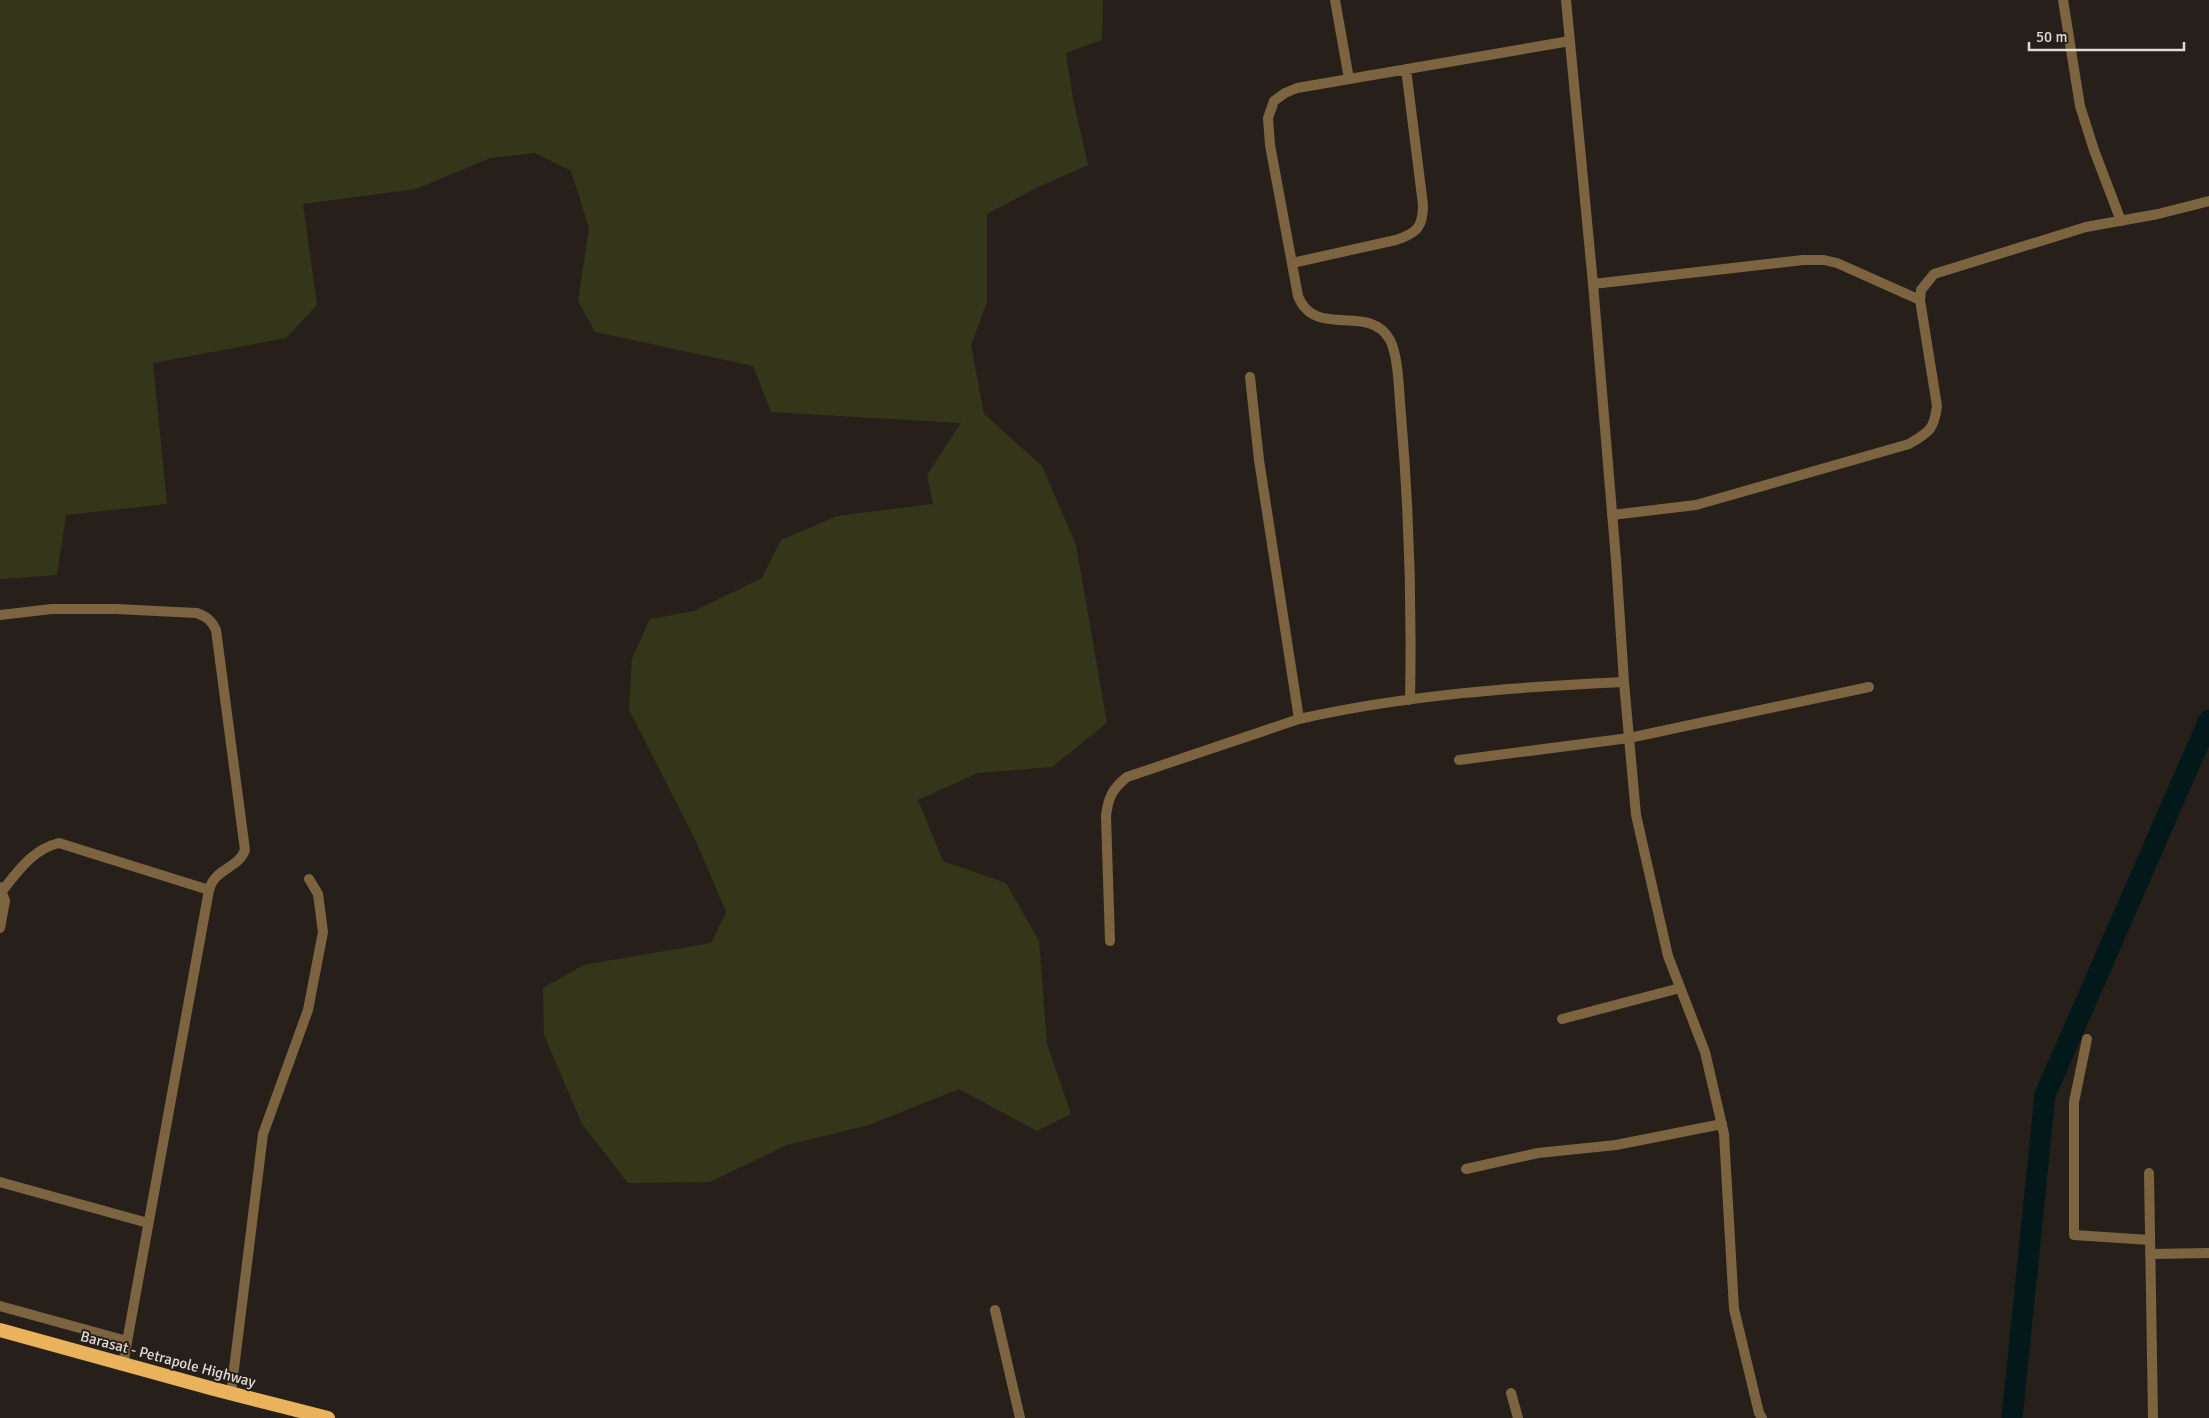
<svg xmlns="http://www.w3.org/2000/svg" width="2209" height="1418" viewBox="0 0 2209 1418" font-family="Signika,sans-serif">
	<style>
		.green { fill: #34361a }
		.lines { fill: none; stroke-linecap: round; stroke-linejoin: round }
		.canal { stroke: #021819; stroke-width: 21 }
		.service { stroke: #7c6440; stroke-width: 10 }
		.minor { stroke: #7c6440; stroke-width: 10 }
		.tertiary { stroke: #7c6440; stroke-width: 10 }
		.trunk { stroke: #eab25a; stroke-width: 14 }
		.labels { text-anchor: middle; stroke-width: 4; stroke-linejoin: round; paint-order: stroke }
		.street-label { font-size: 15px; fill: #dfdad6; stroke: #27201a }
	</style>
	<rect width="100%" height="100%" fill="#27201a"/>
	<path class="green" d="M0,0H1103L1102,40L1066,53L1073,99L1088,165L1040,186L987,214V302L971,345L984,414L1042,466L1076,545L1107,723L1052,767L978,773L918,800L943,861L1006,883L1039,941L1047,1044L1071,1114L1037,1131L959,1089L869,1125L787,1145L710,1182L628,1183L582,1124L544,1035L543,988L584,965L711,943L726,912L695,839L629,710L632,658L650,619L694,611L762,578L781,540L837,516L933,504L927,475L961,423L771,412L753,366L595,332L578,301L589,228L571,171L535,153L490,158L416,189L303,204L317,305L286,338L153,363L167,504L66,515L57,575L0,579Z"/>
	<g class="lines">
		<path class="canal" d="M2012,1418L2045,1095L2209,720"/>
		<path class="service" d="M1562,1019L1680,988"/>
		<path class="minor" d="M1335,0L1349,79
			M2063,0L2080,106L2094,150L2121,221
			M1292,263L1396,240C1417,233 1423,227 1423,205L1406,69
			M1593,284L1803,260H1824L1837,263L1920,300
			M1250,377L1259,460L1299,719
			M1612,515L1696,505L1909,444C1929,432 1934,430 1937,406L1920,300L1921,290L1934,274L2086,227L2158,214L2209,201
			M0,615L52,609H116L197,613C207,617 211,620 216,630L245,850C238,869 215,868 209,890L123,1364
			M1410,700C1412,605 1409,510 1401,415C1399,396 1399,357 1390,340C1369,302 1315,340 1298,296L1270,145L1268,118L1274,101L1285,93L1297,88L1570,41
			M1459,760L1629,738L1869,687
			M2,891C18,871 33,849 59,843L209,890
			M0,928L5,901L0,887
			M1110,941L1106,816C1108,798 1112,789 1127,777L1299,719C1406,695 1515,687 1624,682
			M2087,1039L2074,1102V1235L2150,1240
			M1466,1169L1538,1153L1616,1145L1722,1124
			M2149,1173L2153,1418
			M0,1182L148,1223
			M2150,1254L2209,1253
			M0,1306L127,1341
			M995,1310L1020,1418
			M231,1393L263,1134L308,1010L323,932L318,894L309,879
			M1511,1393L1518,1418"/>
		<path class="tertiary" d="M1566,0L1593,284L1616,560L1624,682L1636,815L1668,956L1705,1052L1724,1134L1734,1309L1759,1413L1762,1418"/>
		<path class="trunk" d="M0,1330L214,1389L328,1418"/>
	</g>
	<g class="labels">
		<g class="street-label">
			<text transform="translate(168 1359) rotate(15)" y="5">Barasat - Petrapole Highway</text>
		</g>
	</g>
	<path d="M2029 42v8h155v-8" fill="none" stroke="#dfdad6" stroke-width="2.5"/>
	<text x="2036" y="42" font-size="15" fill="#dfdad6" stroke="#27201a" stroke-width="4" paint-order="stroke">50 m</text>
</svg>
